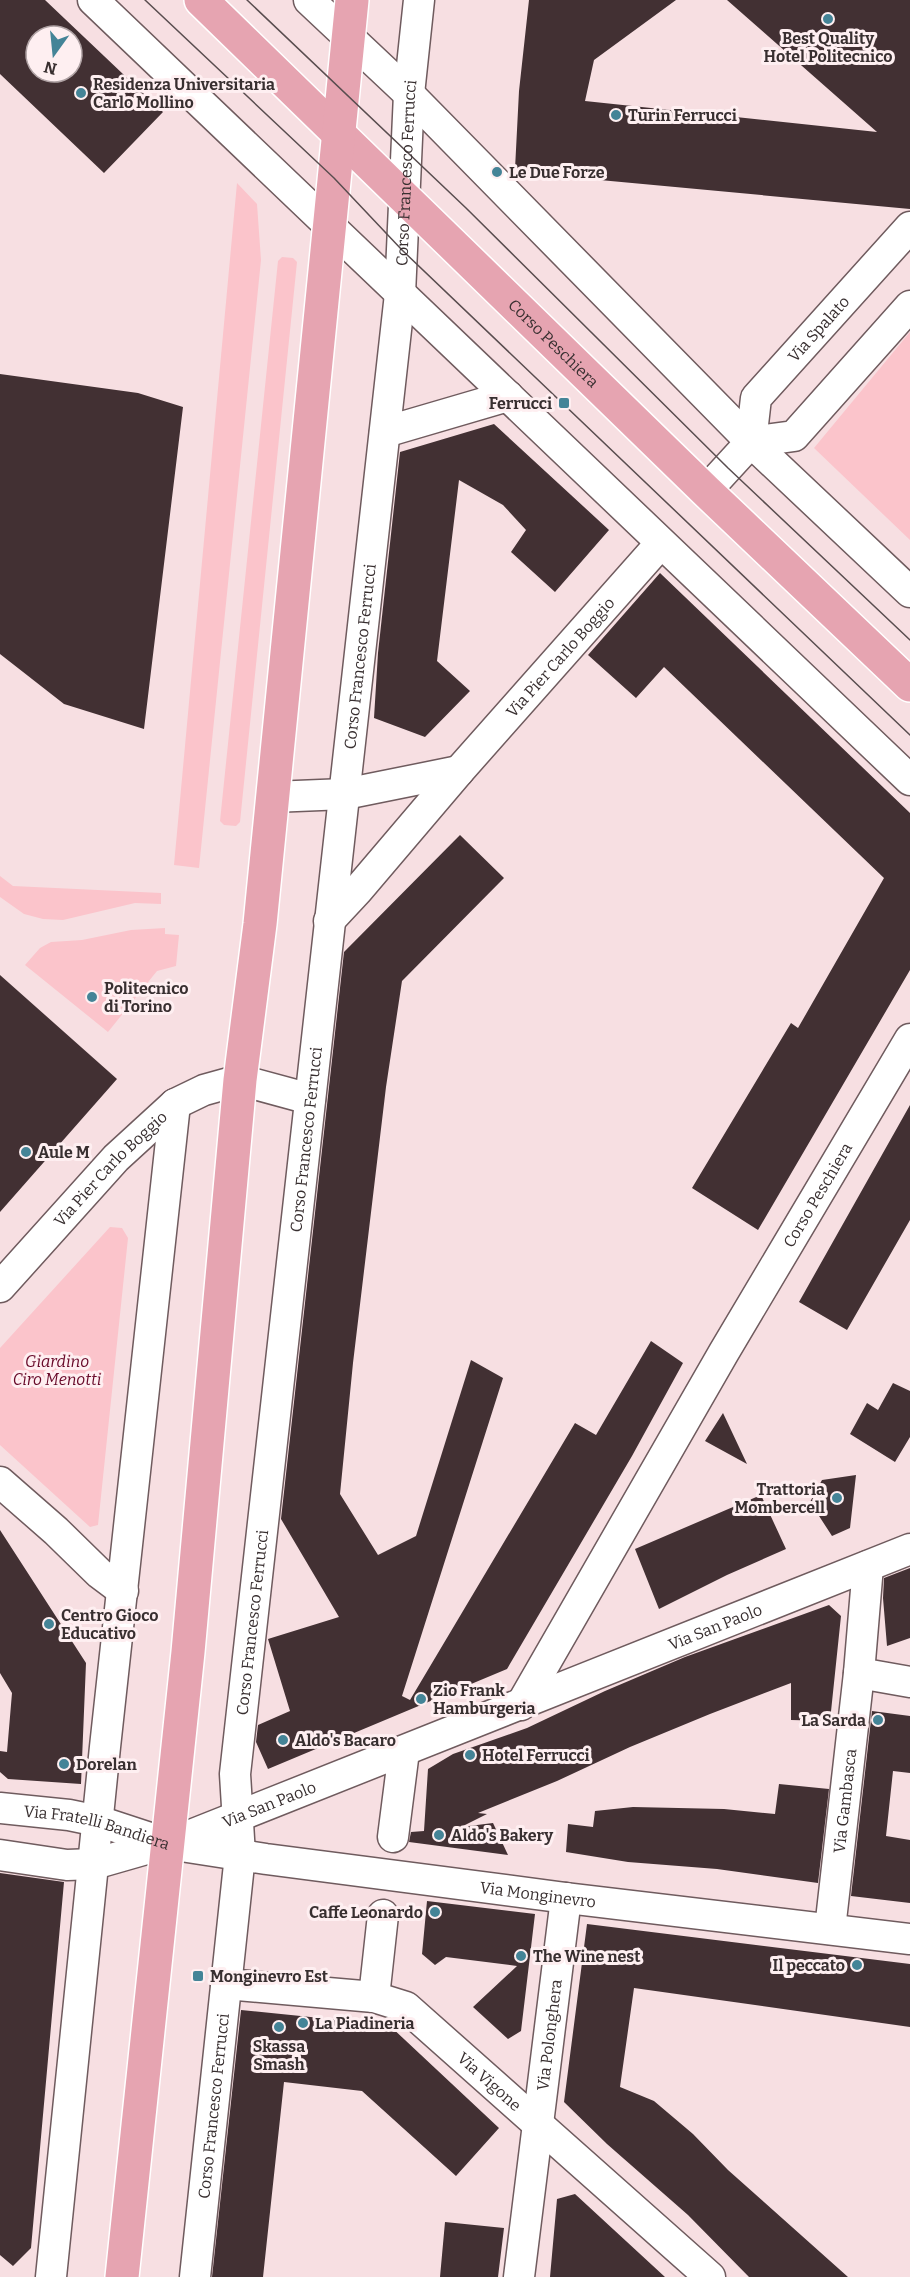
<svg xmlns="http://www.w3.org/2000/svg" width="910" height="2277" viewBox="0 0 910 2277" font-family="Bitter,serif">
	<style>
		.green { fill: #fbc4cb }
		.building { fill: #423033; fill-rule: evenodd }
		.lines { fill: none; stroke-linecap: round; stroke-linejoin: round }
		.minor-casing { stroke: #6f5b5e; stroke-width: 33 }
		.major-casing { stroke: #fff; stroke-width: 36 }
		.minor { stroke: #fff; stroke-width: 30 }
		.major { stroke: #e6a4b1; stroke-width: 33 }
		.tram { stroke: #594d4f; stroke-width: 1.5 }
		.poi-dot { fill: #448497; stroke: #feeff1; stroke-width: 2 }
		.labels { text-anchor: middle; stroke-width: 6; stroke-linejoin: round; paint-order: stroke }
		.poi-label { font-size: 16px; font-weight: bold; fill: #382f30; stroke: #feeff1; text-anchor: start }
		.street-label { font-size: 16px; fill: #382f30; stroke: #feeff1 }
		.park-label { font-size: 16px; font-style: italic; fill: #670828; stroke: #feeff1 }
	</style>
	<rect width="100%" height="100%" fill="#f7dfe2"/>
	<path class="green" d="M237,183L257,204L261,260L199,868L174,865Z
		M282,257L293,258L297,262L240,822L236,826L224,825L220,821L278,261Z
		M910,332V540L814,448Z
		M0,876L13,886L161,893V904L135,903L63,920L43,919L24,914L0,897Z
		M165,928V934L179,935L176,966L157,971L108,1032L25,965L40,948L51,942L82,940L131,930Z
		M110,1227L122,1228L128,1238L98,1525L90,1527L0,1445V1348Z"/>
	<path class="building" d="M0,0H45L163,112L104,173L0,74ZM36,36H72V72H36Z
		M529,0H676L594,60L585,101L877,132L727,0H910V209L589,179L515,169L519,91Z
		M0,374L138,393L183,407L144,729L64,704L0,654Z
		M494,424L609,530L555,592L511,552L526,530L503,505L459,480L437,661L470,691L425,737L374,718L378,653L400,452Z
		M660,573L910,813V970L758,1230L692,1188L791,1023L798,1028L884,878L664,667L636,698L588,655Z
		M460,835L504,878L402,981L386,1087L353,1363L340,1494L378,1555L416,1536L471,1360L503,1378L402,1696L410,1700L575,1423L596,1435L651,1341L683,1363L632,1456L507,1669L268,1769L256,1742L258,1725L290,1711L268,1639L339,1617L281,1519L344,952Z
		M0,975L117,1079L0,1212Z
		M910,1105V1220L847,1330L799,1302Z
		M893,1383L910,1391V1437L895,1462L850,1434L867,1403L878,1410Z
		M723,1413L747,1464L705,1441Z
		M856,1475L850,1528L832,1536L810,1502L822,1480Z
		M761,1495L786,1549L727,1575L659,1609L635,1549Z
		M0,1530L86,1663L81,1784L8,1779L0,1772V1751L7,1752L12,1693L0,1673Z
		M910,1568V1638L887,1646L883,1598L884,1578Z
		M829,1605L841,1616L830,1721L791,1720V1683L710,1714L630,1747L557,1781L478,1813L487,1814L461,1827L493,1823L508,1855L409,1842L411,1832L424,1831L428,1769L453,1754L527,1728L605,1691L685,1657Z
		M872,1711L910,1716V1773L893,1771L886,1836L910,1840V1903L851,1896Z
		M779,1784L829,1789L818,1883L717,1869L628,1862L566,1852L568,1824L593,1827L595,1811L633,1807L724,1809L775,1814Z
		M0,1873L64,1882L31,2248L13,2266L0,2255Z
		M427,1901L535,1914L521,2031L508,2039L473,2007L517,1966L446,1957L435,1965L422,1954Z
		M587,1924L910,1964V2027L634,1988L620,2087L654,2101L693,2134L728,2170L848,2277H749L688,2215L607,2144L564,2102Z
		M241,2010L389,2025L499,2128L456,2176L362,2091L284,2082L263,2277H212Z
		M575,2194L665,2277H550L557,2199Z
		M445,2222L504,2228L498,2277H440Z"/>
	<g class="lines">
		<defs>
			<g id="minor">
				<path d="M93,0L910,780"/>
				<path d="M309,0L409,94L751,442L910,592"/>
				<path d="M385,432L508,396"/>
				<path d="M751,442L794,436L910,306"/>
				<path id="s1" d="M706,491L751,442L756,398L910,227"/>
				<path d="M272,797L345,794L459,771"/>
				<path id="s2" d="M329,921L357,891L459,771L661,543"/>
				<path id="s3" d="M0,1287L116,1158L175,1104L204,1090L240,1080L310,1099"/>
				<path d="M0,1482L56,1531L99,1573L123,1591"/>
				<path d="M859,1673L910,1682"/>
				<path id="s4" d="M521,1705L724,1352L910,1039"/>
				<path id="s5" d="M0,1808L69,1815L98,1821L168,1844L266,1859L566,1898L910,1939"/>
				<path d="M393,1837L404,1751"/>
				<path id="s6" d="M0,1855L67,1865L94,1864L181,1839L910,1549"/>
				<path id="s7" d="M830,1929L859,1673L868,1566"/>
				<path id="s8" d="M226,1984L374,1997L406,2007L710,2277"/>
				<path d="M374,1997L383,1915"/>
				<path d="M51,2277L105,1747L175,1104"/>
				<path id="s9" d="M195,2277L240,1855L235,1774L400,294L409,94L419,0"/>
				<path id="s10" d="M519,2277L566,1898"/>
			</g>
			<g id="major">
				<path id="s11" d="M201,0L706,491L910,685"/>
				<path d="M122,2277L188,1652L240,1080L260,924L352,0"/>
			</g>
		</defs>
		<use href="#minor" class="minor-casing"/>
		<use href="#major" class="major-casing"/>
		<use href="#minor" class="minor"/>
		<use href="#major" class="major"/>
		<path class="tram" d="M145,0L334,178L402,250L910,735
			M247,0L466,208L728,468L910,640"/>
	</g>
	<g class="poi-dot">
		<circle cx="828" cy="19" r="6"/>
		<circle cx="81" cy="93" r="6"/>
		<circle cx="616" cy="115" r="6"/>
		<circle cx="497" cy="172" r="6"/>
		<rect x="558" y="397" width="12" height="12" rx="3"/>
		<circle cx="92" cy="997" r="6"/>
		<circle cx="26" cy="1152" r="6"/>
		<circle cx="837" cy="1498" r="6"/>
		<circle cx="49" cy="1624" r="6"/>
		<circle cx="421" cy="1699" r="6"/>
		<circle cx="878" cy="1720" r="6"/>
		<circle cx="283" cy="1740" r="6"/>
		<circle cx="470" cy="1755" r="6"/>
		<circle cx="64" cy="1764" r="6"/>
		<circle cx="439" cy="1835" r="6"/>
		<circle cx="435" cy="1912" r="6"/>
		<circle cx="521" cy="1956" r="6"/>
		<circle cx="857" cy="1965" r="6"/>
		<rect x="192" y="1970" width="12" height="12" rx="3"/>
		<circle cx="303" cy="2023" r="6"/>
		<circle cx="279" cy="2027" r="6"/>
	</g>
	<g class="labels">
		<g class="poi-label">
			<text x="828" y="44" text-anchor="middle">Best Quality<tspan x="828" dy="18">Hotel Politecnico</tspan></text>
			<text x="93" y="90">Residenza Universitaria<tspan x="93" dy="18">Carlo Mollino</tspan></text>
			<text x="628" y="121">Turin Ferrucci</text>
			<text x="509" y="178">Le Due Forze</text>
			<text x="552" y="409" text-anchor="end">Ferrucci</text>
			<text x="104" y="994">Politecnico<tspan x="104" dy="18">di Torino</tspan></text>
			<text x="38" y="1158">Aule M</text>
			<text x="825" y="1495" text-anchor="end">Trattoria<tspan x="825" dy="18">Mombercell</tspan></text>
			<text x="61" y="1621">Centro Gioco<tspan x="61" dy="18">Educativo</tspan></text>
			<text x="433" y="1696">Zio Frank<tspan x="433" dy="18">Hamburgeria</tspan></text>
			<text x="866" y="1726" text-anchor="end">La Sarda</text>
			<text x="295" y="1746">Aldo's Bacaro</text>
			<text x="482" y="1761">Hotel Ferrucci</text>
			<text x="76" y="1770">Dorelan</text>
			<text x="451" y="1841">Aldo's Bakery</text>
			<text x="423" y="1918" text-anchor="end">Caffe Leonardo</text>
			<text x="533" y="1962">The Wine nest</text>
			<text x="845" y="1971" text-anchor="end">Il peccato</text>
			<text x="210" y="1982">Monginevro Est</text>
			<text x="315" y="2029">La Piadineria</text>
			<text x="279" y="2052" text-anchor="middle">Skassa<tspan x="279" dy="18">Smash</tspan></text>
		</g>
		<g class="street-label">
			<text dy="6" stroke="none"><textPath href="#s9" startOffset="2116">Corso Francesco Ferrucci</textPath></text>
			<text dy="6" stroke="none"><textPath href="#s1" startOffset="204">Via Spalato</textPath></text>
			<text dy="6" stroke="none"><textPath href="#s11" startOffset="492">Corso Peschiera</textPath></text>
			<text dy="6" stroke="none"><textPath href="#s9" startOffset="1630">Corso Francesco Ferrucci</textPath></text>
			<text dy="6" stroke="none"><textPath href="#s2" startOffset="351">Via Pier Carlo Boggio</textPath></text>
			<text dy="6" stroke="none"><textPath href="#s9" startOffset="1144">Corso Francesco Ferrucci</textPath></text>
			<text dy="6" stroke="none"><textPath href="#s3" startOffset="162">Via Pier Carlo Boggio</textPath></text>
			<text dy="6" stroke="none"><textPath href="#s4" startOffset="590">Corso Peschiera</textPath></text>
			<text dy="6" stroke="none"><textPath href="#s9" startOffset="658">Corso Francesco Ferrucci</textPath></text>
			<text dy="6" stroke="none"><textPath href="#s6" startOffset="760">Via San Paolo</textPath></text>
			<text dy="6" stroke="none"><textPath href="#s7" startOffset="129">Via Gambasca</textPath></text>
			<text dy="6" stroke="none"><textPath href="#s6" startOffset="280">Via San Paolo</textPath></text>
			<text dy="6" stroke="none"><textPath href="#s5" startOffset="99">Via Fratelli Bandiera</textPath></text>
			<text dy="6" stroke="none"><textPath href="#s5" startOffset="546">Via Monginevro</textPath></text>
			<text dy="6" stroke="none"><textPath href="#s10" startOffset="244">Via Polonghera</textPath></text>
			<text dy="6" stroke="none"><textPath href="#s8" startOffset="294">Via Vigone</textPath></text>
			<text dy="6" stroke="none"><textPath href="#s9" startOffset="172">Corso Francesco Ferrucci</textPath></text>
		</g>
		<g class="park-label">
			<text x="57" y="1367">Giardino<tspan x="57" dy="18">Ciro Menotti</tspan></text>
		</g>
	</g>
	<g transform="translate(54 54) rotate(195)"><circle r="28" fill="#feeff1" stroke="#afa2a4" stroke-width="1.5"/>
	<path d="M0-4.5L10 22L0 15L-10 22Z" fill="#448497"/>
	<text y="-9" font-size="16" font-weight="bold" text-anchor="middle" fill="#382f30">N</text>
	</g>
</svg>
